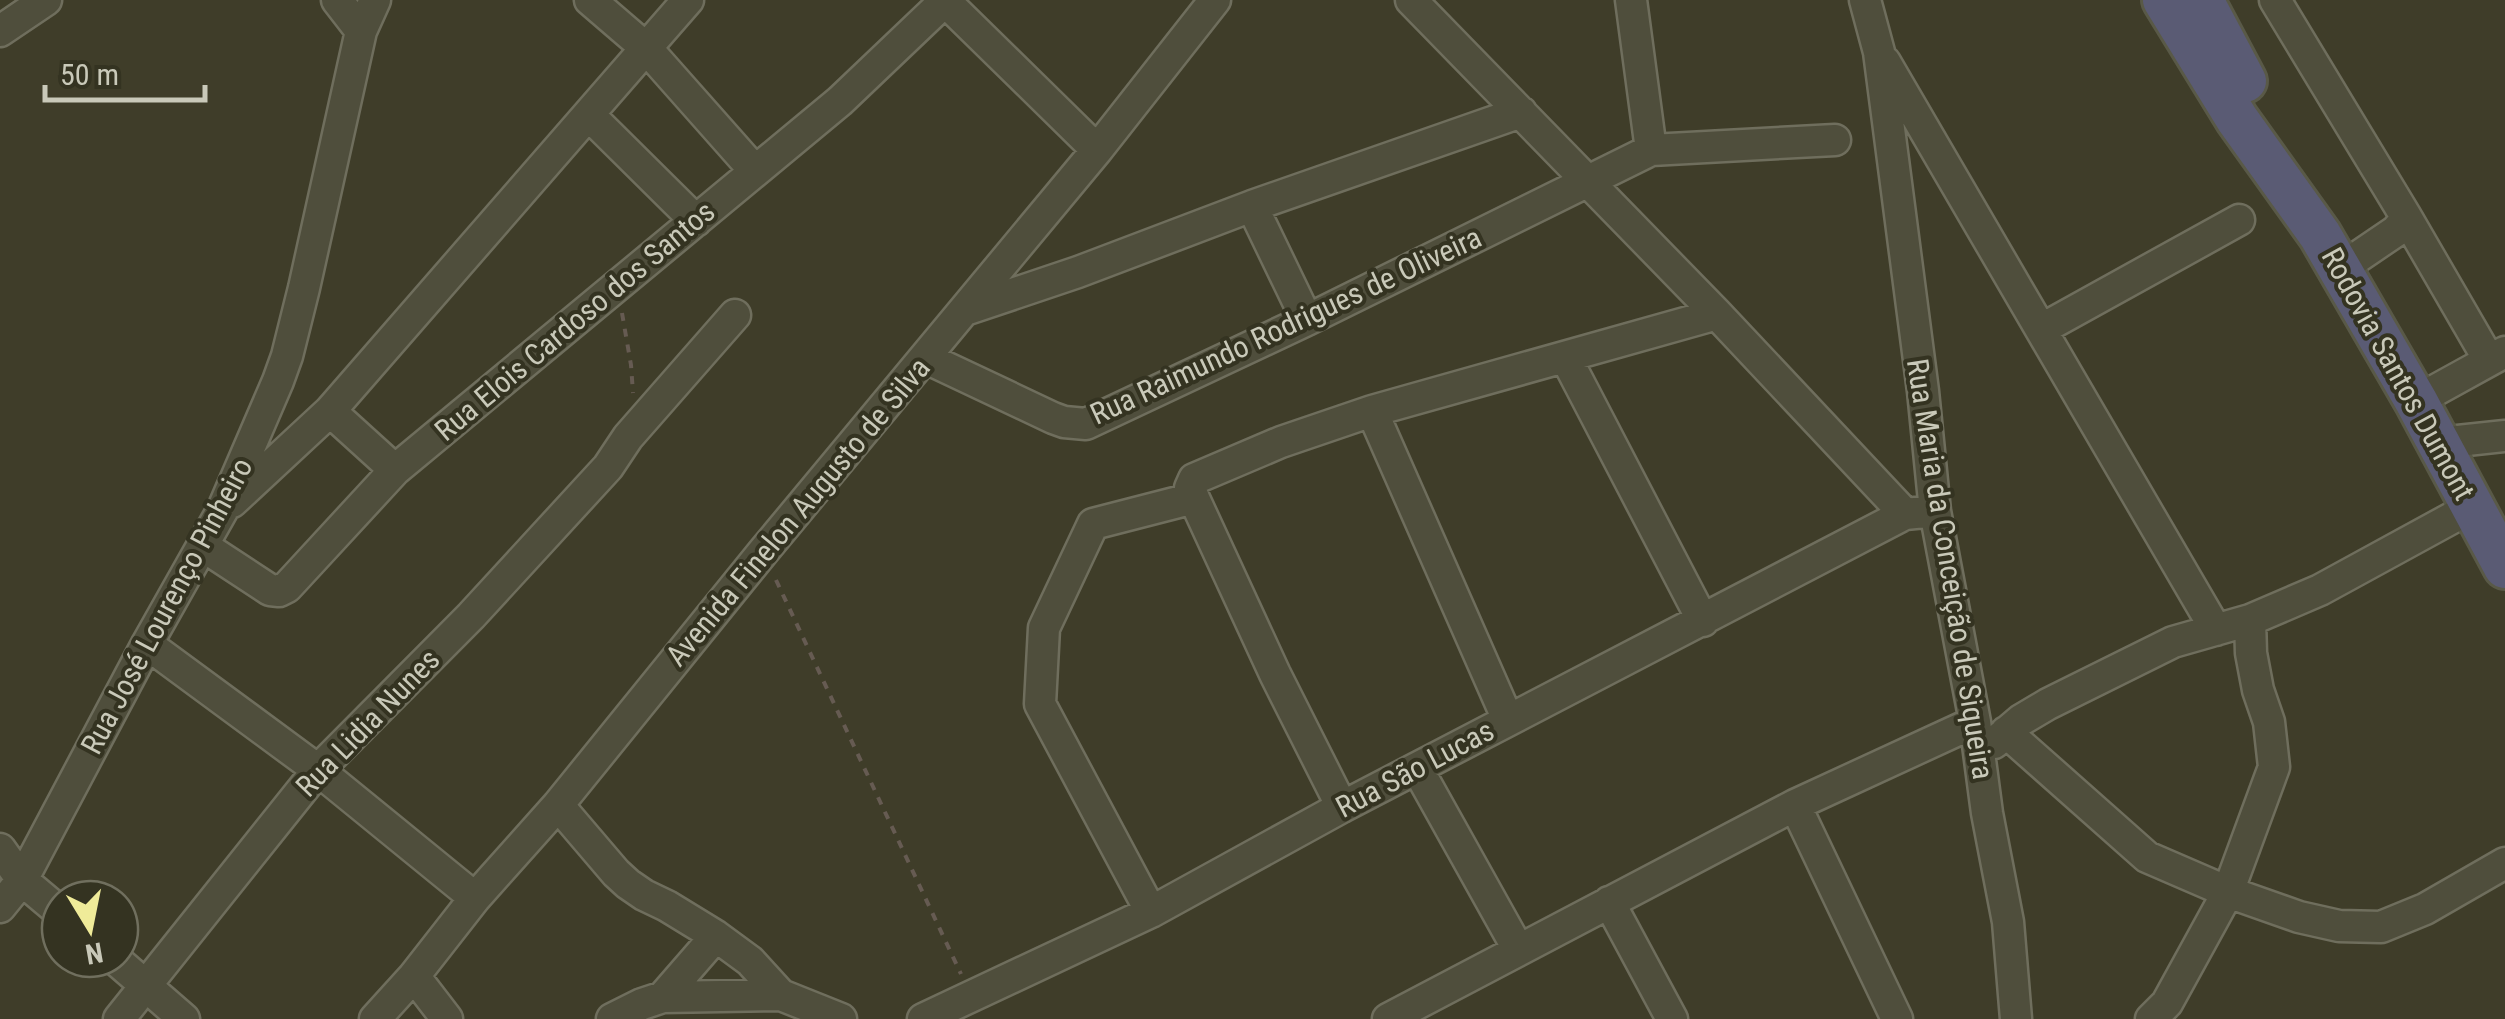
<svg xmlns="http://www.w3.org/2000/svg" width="2505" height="1019" viewBox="0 0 2505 1019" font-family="'Roboto Condensed',sans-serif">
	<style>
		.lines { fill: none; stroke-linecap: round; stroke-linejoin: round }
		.minor-casing { stroke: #6f6e5d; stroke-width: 35 }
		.highway-casing { stroke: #595947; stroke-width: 48 }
		.path { stroke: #665b52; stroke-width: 4; stroke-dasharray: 8 8; stroke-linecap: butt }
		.minor { stroke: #4f4e3c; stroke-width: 30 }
		.highway { stroke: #5a5b74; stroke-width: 42 }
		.labels { text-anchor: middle; stroke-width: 8; stroke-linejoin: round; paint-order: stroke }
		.street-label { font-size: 30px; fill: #c9c9b9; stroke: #343321 }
	</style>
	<rect width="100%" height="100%" fill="#3f3d29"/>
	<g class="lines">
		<defs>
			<path id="minor" d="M337,0L361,31
				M590,0L647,49L755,171
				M944,0L1097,150
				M1411,0L1717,314L1905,514
				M1631,0L1651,150
				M1865,0L1879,52L1923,391L1935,511L1975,722L1987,813L2008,922L2016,1019
				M2275,0L2405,215V220L2396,231L2340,269
				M0,31L46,0
				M1885,62L2216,630
				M589,115L696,221
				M1252,206L1307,320
				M2405,215L2489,360
				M968,309L1078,272L1252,206L1521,112
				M2042,329L2239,220
				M926,358L1053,418L1064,422L1086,424L1307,320L1651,150L1835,140
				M1566,358L1703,621
				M2416,401L2505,352
				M330,411L395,470
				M1372,411L1508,720
				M2439,443L2505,436
				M232,502L330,411L688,0
				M203,546L270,590L279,591L287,587L395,470L840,101L946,0
				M147,644L318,770L475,898
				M2006,732L2147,857L2228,892L2299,917L2339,926L2381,927L2425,909L2505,863
				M1994,743L2021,720L2048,704L2173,642L2250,620L2320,590L2472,507
				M1417,768L1518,949
				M558,805L616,873L628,884L644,895L667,906L716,936L750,961L781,995L841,1019
				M1795,805L1897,1019
				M1342,807L1275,674L1191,492L1190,488L1194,479L1281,442L1372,411L1717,314
				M0,849L22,880L60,912
				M1609,902L1672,1019
				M0,907L22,880L147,644L222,511L278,381L287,356L304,288L361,31L375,0
				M1151,912L1040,704L1044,628L1093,524L1194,498
				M115,959L184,1019
				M414,976L447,1019
				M663,997L716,936
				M119,1019L318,770L471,616L608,467L628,437L735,315
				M375,1019L414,976L475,898L558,805L763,552L1097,150L1215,0
				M612,1019L642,1004L663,997L781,995
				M923,1019L1151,912L1342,807L1905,514L1935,511
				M1388,1019L1795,805L1975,722
				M2151,1019L2167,1003L2228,892L2274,767L2269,722L2258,690L2251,653L2250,620"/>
			<path id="highway" d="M2164,0L2237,119L2320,235L2416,401L2505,567
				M2202,0L2245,81"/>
		</defs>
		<use href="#minor" class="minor-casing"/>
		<use href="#highway" class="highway-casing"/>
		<path class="path" d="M622,313L631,365L633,393
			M776,580L961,974"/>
		<use href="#minor" class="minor"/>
		<use href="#highway" class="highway"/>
	</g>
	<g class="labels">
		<g class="street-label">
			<text transform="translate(575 321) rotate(-40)" y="10">Rua Elois Cardoso dos Santos</text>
			<text transform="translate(1286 326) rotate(-25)" y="10">Rua Raimundo Rodrigues de Oliveira</text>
			<text transform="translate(2398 374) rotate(61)" y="10">Rodovia Santos Dumont</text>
			<text transform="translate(798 512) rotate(-50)" y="10">Avenida Finelon Augusto de Silva</text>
			<text transform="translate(1950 569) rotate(81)" y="10">Rua Maria da Conceição de Siqueira</text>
			<text transform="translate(167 606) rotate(-62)" y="10">Rua José Lourenço Pinheiro</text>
			<text transform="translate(368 723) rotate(-46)" y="10">Rua Lidia Nunes</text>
			<text transform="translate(1415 769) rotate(-28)" y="10">Rua São Lucas</text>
		</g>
	</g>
	<g transform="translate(90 929) rotate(170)"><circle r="48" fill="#343321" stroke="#706f5e" stroke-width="2.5"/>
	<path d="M0-8L18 38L0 25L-18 38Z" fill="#efeb99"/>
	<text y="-15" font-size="28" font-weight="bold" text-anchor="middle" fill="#c9c9b9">N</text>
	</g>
	<path d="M45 85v15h160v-15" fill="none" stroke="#c9c9b9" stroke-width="5"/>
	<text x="60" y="85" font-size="30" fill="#c9c9b9" stroke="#343321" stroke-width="8" paint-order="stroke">50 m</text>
</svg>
